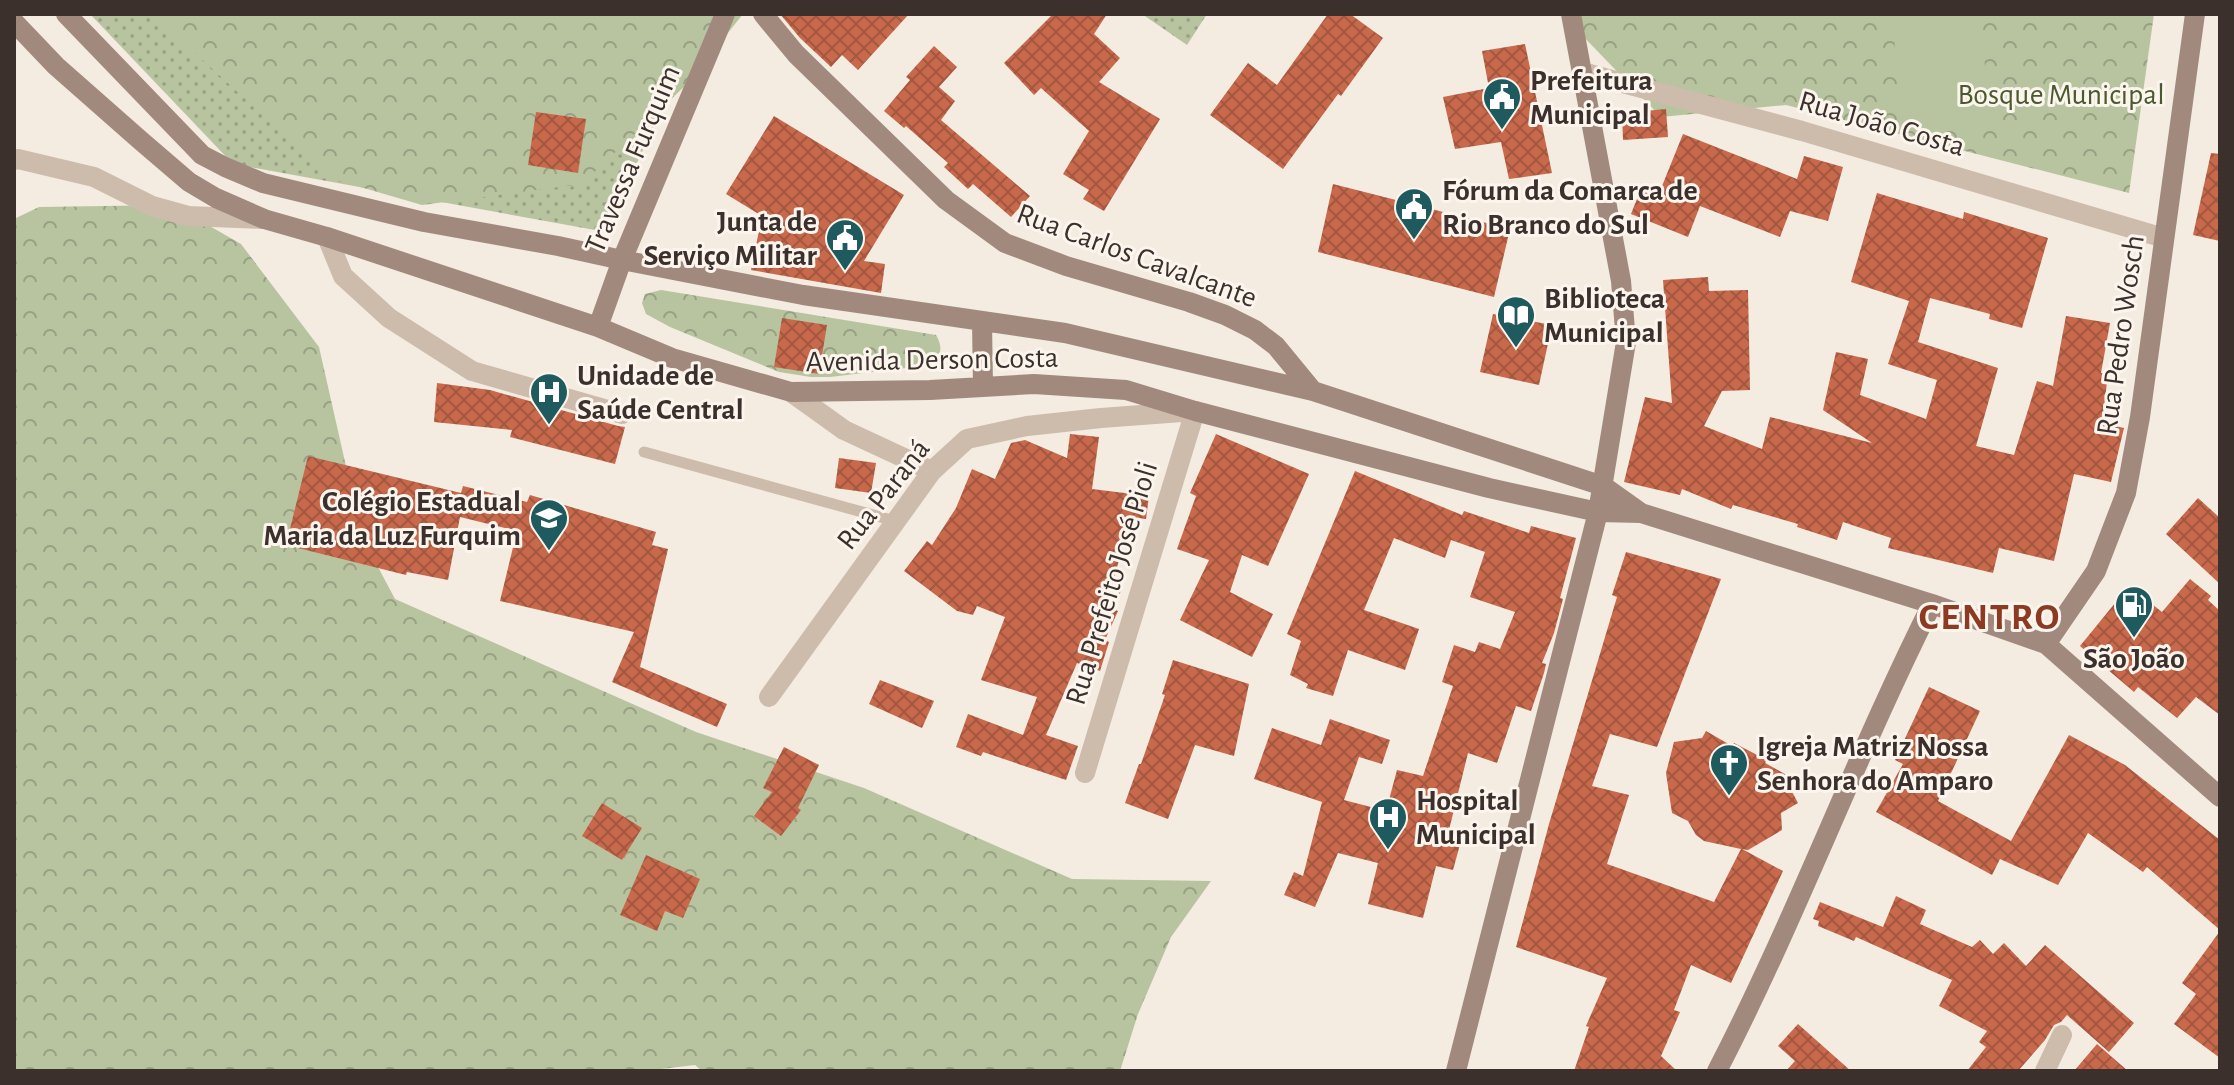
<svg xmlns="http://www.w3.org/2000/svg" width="2234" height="1085" viewBox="0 0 2234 1085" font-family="'Alegreya Sans',sans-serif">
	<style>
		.grass { fill: url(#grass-dots) }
		.forest { fill: url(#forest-crowns) }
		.garden { fill: #b8c4a0 }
		.building { fill: url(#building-cross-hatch) }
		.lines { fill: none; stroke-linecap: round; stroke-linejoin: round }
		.lane { stroke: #cdbbac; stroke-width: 11 }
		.street { stroke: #cdbbac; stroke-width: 20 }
		.secondary { stroke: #a18a7d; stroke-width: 20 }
		.labels { text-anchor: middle; stroke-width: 6; stroke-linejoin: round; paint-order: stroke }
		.poi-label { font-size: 30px; font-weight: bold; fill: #3b302b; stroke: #fbf5ee; text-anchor: start }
		.park-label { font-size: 30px; fill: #4a5a2e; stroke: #fbf5ee }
		.street-label { font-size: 30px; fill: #3b302b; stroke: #fbf5ee }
		.district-label { font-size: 38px; font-weight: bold; letter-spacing: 2px; fill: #8c3b22; stroke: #fbf5ee }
	</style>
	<defs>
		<pattern id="grass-dots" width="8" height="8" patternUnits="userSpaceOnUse" patternTransform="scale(2)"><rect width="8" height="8" fill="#b8c4a0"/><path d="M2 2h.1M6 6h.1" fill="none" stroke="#97a083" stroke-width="1.8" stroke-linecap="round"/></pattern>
		<pattern id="forest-crowns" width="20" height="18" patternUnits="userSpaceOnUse" patternTransform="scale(2)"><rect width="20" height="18" fill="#b8c4a0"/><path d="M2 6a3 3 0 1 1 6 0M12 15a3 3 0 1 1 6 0" fill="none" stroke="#97a083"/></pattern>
		<pattern id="building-cross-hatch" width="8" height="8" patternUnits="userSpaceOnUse" patternTransform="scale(2)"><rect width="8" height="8" fill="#c8694b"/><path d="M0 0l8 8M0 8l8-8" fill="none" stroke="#a4573f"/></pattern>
	</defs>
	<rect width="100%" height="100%" fill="#f4ebe1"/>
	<path class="grass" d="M90,14H704L606,232L233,164Z
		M1142,14H1207L1187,45Z"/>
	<path class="forest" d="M152,14H743L688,83L582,184L422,205L333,179Z
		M1577,14H2154L2129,193L1786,105L1661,117L1578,31Z
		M173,205L241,244L319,347L362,537L395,599L696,732L864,788L1072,879L1211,881L1171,937L1138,1014L1120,1071H702L695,1065L644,1071H14V219L39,207Z
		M661,290L936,335C943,347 942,355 931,365L830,377H811L779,372L670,327L646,314L642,303L645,294Z"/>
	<path class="garden" d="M1892,14H1981L1989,123L1902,127Z"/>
	<path class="building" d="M780,14H909L858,70L842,55L831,67L800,38Z
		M1053,14H1107L1094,34L1120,58L1099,82L1160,119L1104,211L1083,199L1089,190L1063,174L1089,131L1041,88L1034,95L1004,63Z
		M1328,14H1350L1383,38L1341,96L1338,94L1283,169L1210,115L1248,63L1277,85Z
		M1525,44L1552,173L1509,179L1501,142L1455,149L1443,97L1489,88L1482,51Z
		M934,46L957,67L939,87L955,101L941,120L1030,196L1011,217L973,184L968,189L944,167L948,163L906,126L904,128L884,111L910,80L906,77Z
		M1666,109L1668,137L1623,140L1622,113Z
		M536,112L586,119L578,173L528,165Z
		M774,116L904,195L864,261L885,264L881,293L751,270L762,216L726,194Z
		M1683,134L1797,179L1804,156L1843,167L1828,221L1790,211L1780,237L1700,206L1688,237L1631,214L1643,184L1660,191Z
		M2211,153L2220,154V241L2193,235Z
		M1333,184L1510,229L1494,297L1318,252Z
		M1877,193L1963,219L1964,212L2048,238L2022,328L1989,319L1990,314L1930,298L1918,342L1998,368L1976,446L2014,455L2037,381L2053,386L2066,316L2110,323L2101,373L2108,374L2102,423L2124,428L2111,482L2074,474L2054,561L1999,548L1993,573L1888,548L1891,538L1843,522L1837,540L1797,527L1798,524L1733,505L1731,509L1682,489L1680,495L1624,482L1645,397L1672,403L1663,280L1708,277L1709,291L1748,290L1750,390L1722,391L1704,426L1762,449L1770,417L1872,443L1823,410L1836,352L1868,359L1860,395L1926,419L1937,380L1888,364L1909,301L1851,282Z
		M1493,314L1552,325L1539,385L1480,372Z
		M782,318L827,325L819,374L774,367Z
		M437,383L490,390L618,426L625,427L615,464L510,437L512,430L434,422Z
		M1070,434L1099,437L1092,489L1149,496L1146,519L1131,517L1113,582L1123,586L1113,609L1118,611L1105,640L1109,642L1100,671L1077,663L1046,735L1078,746L1066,780L983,752L981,756L956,747L968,714L1023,735L1037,697L981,680L1005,617L977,606L973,615L957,611L904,571L927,541L932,545L956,508L972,469L995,479L1011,443L1025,440L1067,458Z
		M1216,434L1309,474L1268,566L1242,555L1230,592L1273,614L1252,657L1180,620L1209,560L1177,549L1196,496L1190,493Z
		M308,456L461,493L463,486L527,502L530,495L656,532L652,545L668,549L640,667L727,704L717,727L612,682L634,632L500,601L517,531L460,517L448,580L407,572L406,575L286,545Z
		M839,458L876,463L871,493L835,488Z
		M1355,471L1462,515L1464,511L1529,533L1531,526L1576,538L1560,598L1563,599L1554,633L1542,663L1546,664L1544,673L1531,711L1516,706L1497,763L1468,753L1447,838L1461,841L1453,870L1436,866L1423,918L1368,904L1378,863L1338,853L1315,907L1284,895L1294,872L1303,876L1322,802L1254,779L1272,728L1321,745L1330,719L1390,740L1382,764L1359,757L1344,800L1386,811L1397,770L1423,776L1453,686L1442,682L1454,645L1475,652L1479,642L1500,649L1515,612L1470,597L1485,552L1451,540L1445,558L1394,538L1364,610L1419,629L1405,670L1348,650L1333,696L1306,688L1308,684L1290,675L1301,641L1287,634Z
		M2198,498L2220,518V584L2166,534Z
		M1626,552L1721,579L1657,747L1610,734L1592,786L1629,795L1607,864L1714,902L1741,849L1704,841L1696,835L1688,821L1672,813L1666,773L1674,742L1702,738L1706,731L1732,746L1734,743L1767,760L1765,763L1794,779L1789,786L1798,803L1781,813L1782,830L1748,850L1742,849L1783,871L1731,983L1691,965L1674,1010L1680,1012L1661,1056L1677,1071H1574L1589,1027L1586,1026L1607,978L1516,947L1549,824L1617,597L1612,595Z
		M2190,579L2211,596L2208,600L2220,611V715L2196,697L2177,718L2138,687L2134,692L2080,646L2129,586L2162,612Z
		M1173,660L1249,684L1234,756L1195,745L1168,819L1125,803L1139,764H1141L1165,695L1162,694Z
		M880,680L934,701L922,728L869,704Z
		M1929,687L1980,711L1938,801L2011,841L2069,735L2125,765L2220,840V930L2147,867L2143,872L2088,833L2058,885L2000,859L1992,875L1876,812L1903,764L1895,760Z
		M784,747L819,765L798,808L801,810L781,836L754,816L772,792L763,788Z
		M602,803L642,828L622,860L582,836Z
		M646,855L700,879L683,918L665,911L657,931L620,915Z
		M1896,896L1926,910L1920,924L1972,947L1980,940L1993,954L2004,943L2026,966L2045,945L2134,1023L2109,1052L2067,1015L2061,1022L2054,1025L2045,1040L2018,1071H1967L1986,1047L1979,1042L1987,1031L1939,1006L1952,980L1856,937L1854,941L1818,926L1819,921L1813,919L1820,902L1883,927Z
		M2220,931V1058L2174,1024L2196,994L2182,983Z
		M1798,1024L1851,1071H1786L1795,1061L1778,1046Z
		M2097,1044L2128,1071H2074Z"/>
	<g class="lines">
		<path class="lane" d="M644,452L895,521"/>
		<path class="street" d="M1582,72L1802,131L2164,238
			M14,160L18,159L94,177L152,206L188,216L264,219
			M327,237L343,276L389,318L472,371L622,414
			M791,392L844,430L932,471
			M769,697L932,471L967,439L1027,426L1101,418L1195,411L1085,773
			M2045,1071L2062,1035"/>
		<path class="secondary" d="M66,14L202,155L225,167L263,183L424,222L558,246L622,260L803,295L1065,333L1313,391L1603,486L1641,513
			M763,14L796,54L946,200L1005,243L1066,266L1189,302L1225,315L1255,330L1276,346L1313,391
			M14,22L56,66L140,140L189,182L216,198L264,219L327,237L598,327L672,358L791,392L930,390L1034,384L1126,390L1195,411L1489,488L1598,512L1641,513L1932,604L2046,644L2220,797
			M982,321L983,387
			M598,327L622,260L725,14
			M2046,644L2096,571L2126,493L2140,417L2195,14
			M1456,1071L1598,512L1626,342L1621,281L1571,14
			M1717,1071C1796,919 1855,757 1932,604"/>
	</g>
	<defs>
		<symbol id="civic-pin" viewBox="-11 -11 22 30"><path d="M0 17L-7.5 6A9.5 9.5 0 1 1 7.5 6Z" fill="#1f5a5e" stroke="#fbf5ee"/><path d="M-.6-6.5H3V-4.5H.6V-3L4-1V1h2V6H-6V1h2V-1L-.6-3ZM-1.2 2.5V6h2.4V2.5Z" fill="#fff"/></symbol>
		<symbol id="library-pin" viewBox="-11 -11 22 30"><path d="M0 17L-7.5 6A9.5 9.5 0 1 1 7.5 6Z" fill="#1f5a5e" stroke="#fbf5ee"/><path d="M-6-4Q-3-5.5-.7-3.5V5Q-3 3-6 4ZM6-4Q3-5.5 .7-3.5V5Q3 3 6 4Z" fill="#fff"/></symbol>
		<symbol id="hospital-pin" viewBox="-11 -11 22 30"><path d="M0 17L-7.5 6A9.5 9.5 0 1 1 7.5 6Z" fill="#1f5a5e" stroke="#fbf5ee"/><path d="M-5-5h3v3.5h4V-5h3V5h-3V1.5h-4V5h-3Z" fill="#fff"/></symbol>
		<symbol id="school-pin" viewBox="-11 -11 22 30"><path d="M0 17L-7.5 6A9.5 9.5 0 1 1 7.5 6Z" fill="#1f5a5e" stroke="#fbf5ee"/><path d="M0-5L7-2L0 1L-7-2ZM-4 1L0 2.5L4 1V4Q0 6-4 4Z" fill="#fff"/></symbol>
		<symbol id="fuel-pin" viewBox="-11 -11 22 30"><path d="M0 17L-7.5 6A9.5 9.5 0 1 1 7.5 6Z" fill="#1f5a5e" stroke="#fbf5ee"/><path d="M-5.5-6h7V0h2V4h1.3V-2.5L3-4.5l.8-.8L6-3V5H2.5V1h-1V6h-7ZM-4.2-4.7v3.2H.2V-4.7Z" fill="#fff"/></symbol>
		<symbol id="church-pin" viewBox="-11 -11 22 30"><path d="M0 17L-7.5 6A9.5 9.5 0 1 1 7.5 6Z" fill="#1f5a5e" stroke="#fbf5ee"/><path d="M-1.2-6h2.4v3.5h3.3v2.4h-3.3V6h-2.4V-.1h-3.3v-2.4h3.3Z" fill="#fff"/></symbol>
	</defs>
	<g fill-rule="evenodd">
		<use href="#civic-pin" x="1480" y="75" width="44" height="60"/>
		<use href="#civic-pin" x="1392" y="185" width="44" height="60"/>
		<use href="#civic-pin" x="823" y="216" width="44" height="60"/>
		<use href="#library-pin" x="1494" y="293" width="44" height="60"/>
		<use href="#hospital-pin" x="527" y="370" width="44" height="60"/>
		<use href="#school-pin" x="527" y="496" width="44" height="60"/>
		<use href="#fuel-pin" x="2112" y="583" width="44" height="60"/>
		<use href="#church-pin" x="1707" y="741" width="44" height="60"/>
		<use href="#hospital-pin" x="1366" y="795" width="44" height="60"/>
	</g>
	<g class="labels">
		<g class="poi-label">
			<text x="1530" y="90">Prefeitura<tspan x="1530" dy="34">Municipal</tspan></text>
			<text x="1442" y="200">Fórum da Comarca de<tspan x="1442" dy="34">Rio Branco do Sul</tspan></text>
			<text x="817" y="231" text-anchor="end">Junta de<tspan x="817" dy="34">Serviço Militar</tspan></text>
			<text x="1544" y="308">Biblioteca<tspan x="1544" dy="34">Municipal</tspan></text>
			<text x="577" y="385">Unidade de<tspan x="577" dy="34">Saúde Central</tspan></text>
			<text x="521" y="511" text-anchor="end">Colégio Estadual<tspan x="521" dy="34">Maria da Luz Furquim</tspan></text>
			<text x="2134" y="668" text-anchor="middle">São João</text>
			<text x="1757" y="756">Igreja Matriz Nossa<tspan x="1757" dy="34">Senhora do Amparo</tspan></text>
			<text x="1416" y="810">Hospital<tspan x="1416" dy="34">Municipal</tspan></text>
		</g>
		<g class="park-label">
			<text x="2061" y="104">Bosque Municipal</text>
		</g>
		<g class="street-label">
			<text transform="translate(1882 123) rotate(16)" y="10">Rua João Costa</text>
			<text transform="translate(632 159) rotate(-67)" y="10">Travessa Furquim</text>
			<text transform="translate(1137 255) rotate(20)" y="10">Rua Carlos Cavalcante</text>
			<text transform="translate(2120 335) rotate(-82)" y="10">Rua Pedro Wosch</text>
			<text transform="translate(932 359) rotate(-1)" y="10">Avenida Derson Costa</text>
			<text transform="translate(883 494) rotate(-52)" y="10">Rua Paraná</text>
			<text transform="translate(1111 583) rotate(-73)" y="10">Rua Prefeito José Pioli</text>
		</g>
		<g class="district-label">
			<text x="1990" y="629">CENTRO</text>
		</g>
	</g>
	<rect width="2234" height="1085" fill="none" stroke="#3b302b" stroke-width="32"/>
</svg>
